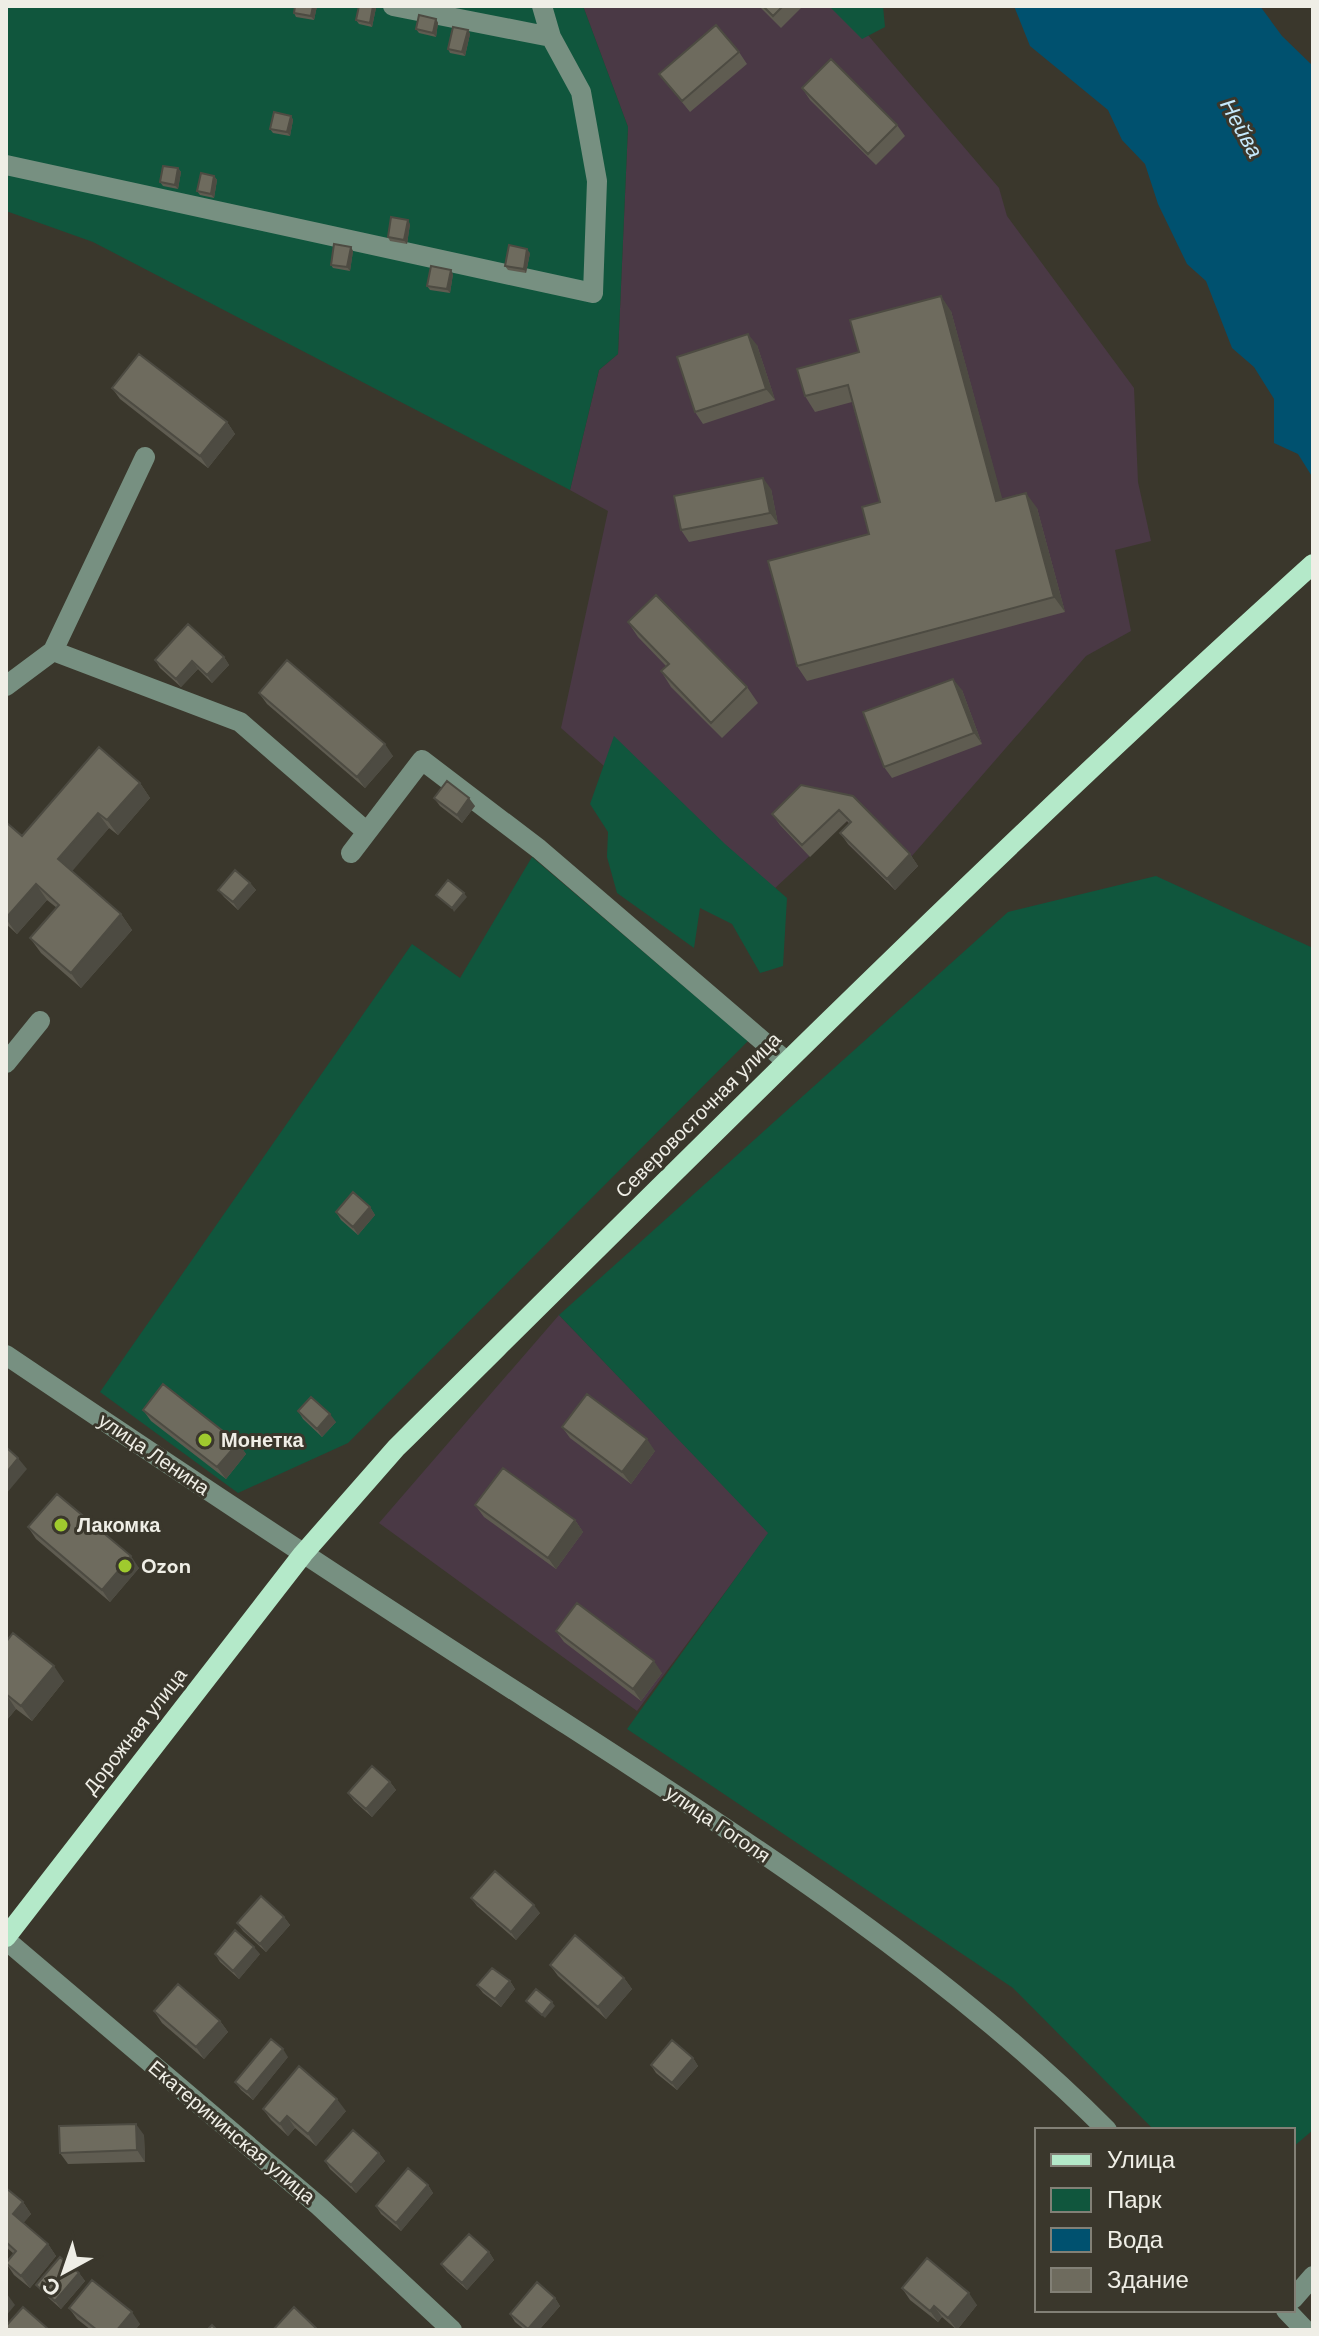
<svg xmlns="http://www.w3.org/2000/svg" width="1319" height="2336" viewBox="0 0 1319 2336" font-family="'DM Sans',sans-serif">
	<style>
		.industrial { fill: #4a3945 }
		.green { fill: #10563d }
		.water { fill: #00516f }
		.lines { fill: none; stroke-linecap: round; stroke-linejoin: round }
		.minor { stroke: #779081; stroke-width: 20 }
		.major { stroke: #b4e9c9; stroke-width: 20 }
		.wall { fill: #5f5c51 }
		.shaded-wall { fill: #4d4b42 }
		.building { fill: #6e6b5e; stroke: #4d4b42; stroke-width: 2 }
		.poi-dot { fill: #9fca2e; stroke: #3a372c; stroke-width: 3 }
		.labels { text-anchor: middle; stroke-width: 6; stroke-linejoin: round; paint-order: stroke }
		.street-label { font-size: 20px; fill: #efeee6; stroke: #3a372c }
		.poi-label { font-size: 20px; font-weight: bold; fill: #efeee6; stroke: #3a372c; text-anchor: start }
		.water-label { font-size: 22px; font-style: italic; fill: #c5e9fc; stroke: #3a372c }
	</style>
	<rect width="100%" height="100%" fill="#3a372c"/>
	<path class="industrial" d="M583,6H843L999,188L1007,216L1134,388L1138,482L1151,541L1115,550L1131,631L1086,656L911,857L918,866L895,890L848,844L859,833L847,821L759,903L561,728L608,511L570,490L599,370L618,354L628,127Z
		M559,1315L769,1533L637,1711L379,1523Z"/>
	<path class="green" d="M6,6H583L628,127L618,354L599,370L570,490L93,242L6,211Z
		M829,6H883L885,27L862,39Z
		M614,736L725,844L787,898L783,966L760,973L732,924L700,908L694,948L617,893L607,857L608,832L590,804Z
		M532,857L748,1041L348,1443L238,1493L100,1392L412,944L460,978Z
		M1156,876L1313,948V2130L1293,2147V2130H1154L1013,1988L627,1729L768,1533L559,1315L1008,912Z"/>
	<path class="water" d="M1014,6H1260L1282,36L1313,66V478L1298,454L1274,443V399L1254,367L1232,348L1206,281L1187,264L1158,204L1145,164L1122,140L1108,110L1030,46Z"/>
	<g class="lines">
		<path class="minor" d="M393,6L551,37
			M6,165L593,293L597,181L581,92L551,37L542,6
			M53,651L240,722L367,832
			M6,686L53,651L145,457
			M351,853L422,760L539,849L786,1061
			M6,1063L40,1021
			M6,1355C178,1471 351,1586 526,1698C728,1829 936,1959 1107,2130
			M6,1940L319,2206L452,2330
			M1293,2299L1313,2276
			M1286,2310L1305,2330"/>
		<path class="major" d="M6,1937L303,1554L396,1448C698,1149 998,848 1313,564"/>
	</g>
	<path class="wall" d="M317,6L314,20L296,17L294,13Z
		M759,6H803L781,28Z
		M376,8L372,27L359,24L356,20Z
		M436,19L438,23L436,37L419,33L416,29Z
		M468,30L470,34L465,56L450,53L448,49Z
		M739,52L747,64L690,112L659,74Z
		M802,88L897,125L905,136L876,165L810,100Z
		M291,116L293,120L290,136L273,133L270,129Z
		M178,168L181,172L178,189L163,186L160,182Z
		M214,176L217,180L214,198L200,195L197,191Z
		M410,224L407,244L390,241L388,237Z
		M353,251L350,271L333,268L331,265Z
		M530,253L526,273L508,270L505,266Z
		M453,274L450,293L430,290L427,286Z
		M951,311L1002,500L1037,508L1065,612L807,681L797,666L869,534L880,502L852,402L815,412L805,396L859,352Z
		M757,345L775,400L703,424L695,412Z
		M112,388L227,422L235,434L208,468L120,399Z
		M771,489L778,524L689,542L681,530Z
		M628,622L747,687L758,703L722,738L671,687L661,671L666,666L638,637Z
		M224,657L229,665L212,683L198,669L181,687L160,668L155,660Z
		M962,690L982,744L892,778L884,767Z
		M259,693L393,756L365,788L267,704Z
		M140,783L150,798L118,835L109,828L71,871L121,914L132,930L81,988L41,953L30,938L57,908L47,900L17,934L6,924V825L22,836Z
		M853,796L910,854L918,866L895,890L848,844L840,833L850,824L847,821L810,857L780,825L772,814Z
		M434,798L475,806L462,823L440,806Z
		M250,883L256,890L238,910L224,897L218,890Z
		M370,1207L375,1215L358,1235L341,1220L336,1212Z
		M143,1410L238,1443L246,1454L226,1479L151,1421Z
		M298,1411L336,1422L322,1437L303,1419Z
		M562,1427L655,1451L631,1484L570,1438Z
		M475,1505L575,1520L583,1532L556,1569L484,1517Z
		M28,1527L139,1568L110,1602L36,1539Z
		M556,1631L662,1673L641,1701L564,1642Z
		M6,1642L64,1681L32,1721L16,1709L6,1721Z
		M390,1782L396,1790L372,1817L354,1801L348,1793Z
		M471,1898L540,1913L516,1940L477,1906Z
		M284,1917L290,1925L266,1952L243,1931L237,1923Z
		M215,1954H260L239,1979L220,1962Z
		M550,1965L624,1978L632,1989L606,2019L558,1976Z
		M510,1981L515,1989L501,2007L483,1993L477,1985Z
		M154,2011L220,2021L228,2032L204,2059L162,2023Z
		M288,2057L253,2100L241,2090L235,2082Z
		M693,2058L698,2066L677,2090L656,2073L651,2065Z
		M263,2109L346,2111L316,2146L295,2128L288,2136L271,2120Z
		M144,2135L145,2162L68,2164L60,2153Z
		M379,2153L385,2161L356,2193L330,2169L325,2161Z
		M428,2185L433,2193L401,2231L381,2214L376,2206Z
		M6,2188L23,2202L31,2214L23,2223L48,2244L56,2256L30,2288L14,2275L6,2263L14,2254L6,2247Z
		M489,2252L494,2260L467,2290L447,2272L441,2264Z
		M79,2273L85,2281L61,2309L42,2292L36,2285Z
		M902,2288L977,2305L957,2330L942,2317L938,2322L910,2300Z
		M555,2298L560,2306L539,2330H525L515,2322L510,2314Z
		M69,2308L140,2324L135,2330H91L77,2319Z"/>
	<path class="shaded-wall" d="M313,6H317L314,20L311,16Z
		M373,6L376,8L372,27L370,23Z
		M436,19L438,23L436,37L433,33Z
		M468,30L470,34L465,56L462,52Z
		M291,116L293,120L290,136L287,132Z
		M178,168L181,172L178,189L175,185Z
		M214,176L217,180L214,198L211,194Z
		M408,220L410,224L407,244L404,240Z
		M351,247L353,251L350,271L347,267Z
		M527,249L530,253L526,273L524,269Z
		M451,270L453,274L450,293L447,289Z
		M941,296L951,311L1007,516L996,501Z
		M748,334L757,345L775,400L766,389Z
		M227,422L235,434L208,468L200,456Z
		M763,478L771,489L778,524L770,513Z
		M1026,493L1037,508L1065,612L1054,597Z
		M224,657L229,665L212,683L207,675Z
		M192,661L198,669L181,687L176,679Z
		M953,679L962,690L982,744L974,733Z
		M385,744L393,756L365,788L357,777Z
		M140,783L150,798L118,835L107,820Z
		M469,798L475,806L462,823L457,815Z
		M98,813L109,828L69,875L58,859Z
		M910,854L918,866L895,890L887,879Z
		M250,883L256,890L238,910L233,902Z
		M36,884L47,900L17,934L6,919Z
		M464,893L467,897L454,912L452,908Z
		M121,914L132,930L81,988L71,973Z
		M370,1207L375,1215L358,1235L353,1227Z
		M330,1414L336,1422L322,1437L317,1429Z
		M647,1439L655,1451L631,1484L622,1472Z
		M238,1443L246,1454L226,1479L217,1467Z
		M18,1458L27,1469L6,1494V1473Z
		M575,1520L583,1532L556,1569L548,1558Z
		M131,1556L139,1568L110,1602L102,1590Z
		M654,1661L662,1673L641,1701L633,1689Z
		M54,1666L64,1681L32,1721L21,1706Z
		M6,1694L16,1709L6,1721Z
		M390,1782L396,1790L372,1817L366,1809Z
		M534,1905L540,1913L516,1940L511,1932Z
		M284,1917L290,1925L266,1952L260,1944Z
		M254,1947L260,1954L239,1979L233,1971Z
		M624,1978L632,1989L606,2019L598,2007Z
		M510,1981L515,1989L501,2007L495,1999Z
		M552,2002L555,2006L545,2018L542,2015Z
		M220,2021L228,2032L204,2059L196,2047Z
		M283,2049L288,2057L253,2100L247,2092Z
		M693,2058L698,2066L677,2090L672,2083Z
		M337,2099L346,2111L316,2146L308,2134Z
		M287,2116L295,2128L288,2136L280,2124Z
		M136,2124L144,2135L145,2162L137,2150Z
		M379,2153L385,2161L356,2193L351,2185Z
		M428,2185L433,2193L401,2231L396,2223Z
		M23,2202L31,2214L21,2226L13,2214Z
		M48,2244L56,2256L30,2288L21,2276Z
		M489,2252L494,2260L467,2290L462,2283Z
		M79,2273L85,2281L61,2309L55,2301Z
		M969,2293L977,2305L957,2330L948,2318Z
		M7,2294L15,2305L6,2316V2295Z
		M555,2298L560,2306L539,2330H528Z
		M934,2306L942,2317L938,2322L930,2311Z
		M132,2312L140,2324L135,2330H117Z"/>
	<path class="building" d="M295,6H313L311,16L294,13Z
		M359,6H373L370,23L356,20Z
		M763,6H783L773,16Z
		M419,15L436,19L433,33L416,29Z
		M716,25L739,52L682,101L659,74Z
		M453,27L468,30L462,52L448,49Z
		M831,59L897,125L868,154L802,88Z
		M274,112L291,116L287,132L270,129Z
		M163,166L178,168L175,185L160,182Z
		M201,173L214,176L211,194L197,191Z
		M391,217L408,220L404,240L388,237Z
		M334,244L351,247L347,267L331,265Z
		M509,245L527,249L524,269L505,266Z
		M431,266L451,270L447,289L427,286Z
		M941,296L996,501L1026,493L1054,597L797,666L768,561L869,534L862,507L880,502L848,385L805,396L797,369L859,352L850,320Z
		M748,334L766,389L695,412L677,357Z
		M139,354L227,422L200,456L112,388Z
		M763,478L770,513L681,530L674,496Z
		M656,595L747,687L711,723L661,671L669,664L628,622Z
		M188,624L224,657L207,675L192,661L176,679L155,660Z
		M287,660L385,744L357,777L259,693Z
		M953,679L974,733L884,767L863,712Z
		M99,747L140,783L107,820L98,813L58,859L121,914L71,973L30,938L59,905L36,884L6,918V825L7,823L22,836Z
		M447,781L469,798L457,815L434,798Z
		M801,785L853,796L910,854L887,879L840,833L851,822L839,810L802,845L772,814Z
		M235,870L250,883L233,902L218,890Z
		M448,880L464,893L452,908L436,895Z
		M353,1192L370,1207L353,1227L336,1212Z
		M163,1384L238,1443L217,1467L143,1410Z
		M587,1394L647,1439L622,1472L562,1427Z
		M311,1397L330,1414L317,1429L298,1411Z
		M6,1447L18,1458L6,1473Z
		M503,1468L575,1520L548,1558L475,1505Z
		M57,1494L131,1556L102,1590L28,1527Z
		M577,1603L654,1661L633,1689L556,1631Z
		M13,1633L54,1666L21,1706L6,1694V1642Z
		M372,1766L390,1782L366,1809L348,1793Z
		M495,1871L534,1905L511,1932L471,1898Z
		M261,1896L284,1917L260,1944L237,1923Z
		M235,1930L254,1947L233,1971L215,1954Z
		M575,1935L624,1978L598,2007L550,1965Z
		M492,1968L510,1981L495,1999L477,1985Z
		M178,1984L220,2021L196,2047L154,2011Z
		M536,1989L552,2002L542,2015L526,2001Z
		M271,2039L283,2049L247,2092L235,2082Z
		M672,2040L693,2058L672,2083L651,2065Z
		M299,2066L337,2099L308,2134L287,2116L280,2124L263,2109Z
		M136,2124L137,2150L60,2153L59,2126Z
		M353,2130L379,2153L351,2185L325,2161Z
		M408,2168L428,2185L396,2223L376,2206Z
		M6,2188L23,2202L13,2214L48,2244L21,2276L6,2263L16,2251L6,2242Z
		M469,2234L489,2252L462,2283L441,2264Z
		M60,2257L79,2273L55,2301L36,2285Z
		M927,2258L969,2293L948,2318L934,2306L930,2311L902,2288Z
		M92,2280L132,2312L117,2330H97L69,2308Z
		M537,2282L555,2298L528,2329L510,2314Z
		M23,2307L47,2328L45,2330H6V2326Z
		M294,2307L318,2330H273Z
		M212,2325L217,2330H207Z"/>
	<g class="poi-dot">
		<circle cx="205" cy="1440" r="8"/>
		<circle cx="61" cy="1525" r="8"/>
		<circle cx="125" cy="1566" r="8"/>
	</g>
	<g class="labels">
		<g class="street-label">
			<text transform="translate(698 1115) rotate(-45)" y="7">Северовосточная улица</text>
			<text transform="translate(154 1454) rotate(34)" y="7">улица Ленина</text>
			<text transform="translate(135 1731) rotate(-52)" y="7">Дорожная улица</text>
			<text transform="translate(718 1824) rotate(34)" y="7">улица Гоголя</text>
			<text transform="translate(232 2132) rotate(40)" y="7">Екатерининская улица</text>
		</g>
		<g class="poi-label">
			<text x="221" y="1447">Монетка</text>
			<text x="77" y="1532">Лакомка</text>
			<text x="141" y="1573">Ozon</text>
		</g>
		<g class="water-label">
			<text transform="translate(1242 128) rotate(61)" y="8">Нейва</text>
		</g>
	</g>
	<rect width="1319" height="2336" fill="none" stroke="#efeee6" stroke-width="16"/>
	<rect x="1035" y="2128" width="260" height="184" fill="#3a372c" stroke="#828076" stroke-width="2"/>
	<rect x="1051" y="2154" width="40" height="12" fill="#b4e9c9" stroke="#828076" stroke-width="2"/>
	<text x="1107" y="2168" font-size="24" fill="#efeee6">Улица</text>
	<rect x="1051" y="2188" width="40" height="24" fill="#10563d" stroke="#828076" stroke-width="2"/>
	<text x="1107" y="2208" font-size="24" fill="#efeee6">Парк</text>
	<rect x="1051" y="2228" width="40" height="24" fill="#00516f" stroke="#828076" stroke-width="2"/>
	<text x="1107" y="2248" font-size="24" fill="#efeee6">Вода</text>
	<rect x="1051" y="2268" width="40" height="24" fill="#6e6b5e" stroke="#828076" stroke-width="2"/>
	<text x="1107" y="2288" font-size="24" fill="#efeee6">Здание</text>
	<g transform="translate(64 2272) rotate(220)" stroke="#3a372c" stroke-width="6" paint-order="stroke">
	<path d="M0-6L14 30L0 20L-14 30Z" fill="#efeee6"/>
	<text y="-12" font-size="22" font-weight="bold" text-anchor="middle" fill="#efeee6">С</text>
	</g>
</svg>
